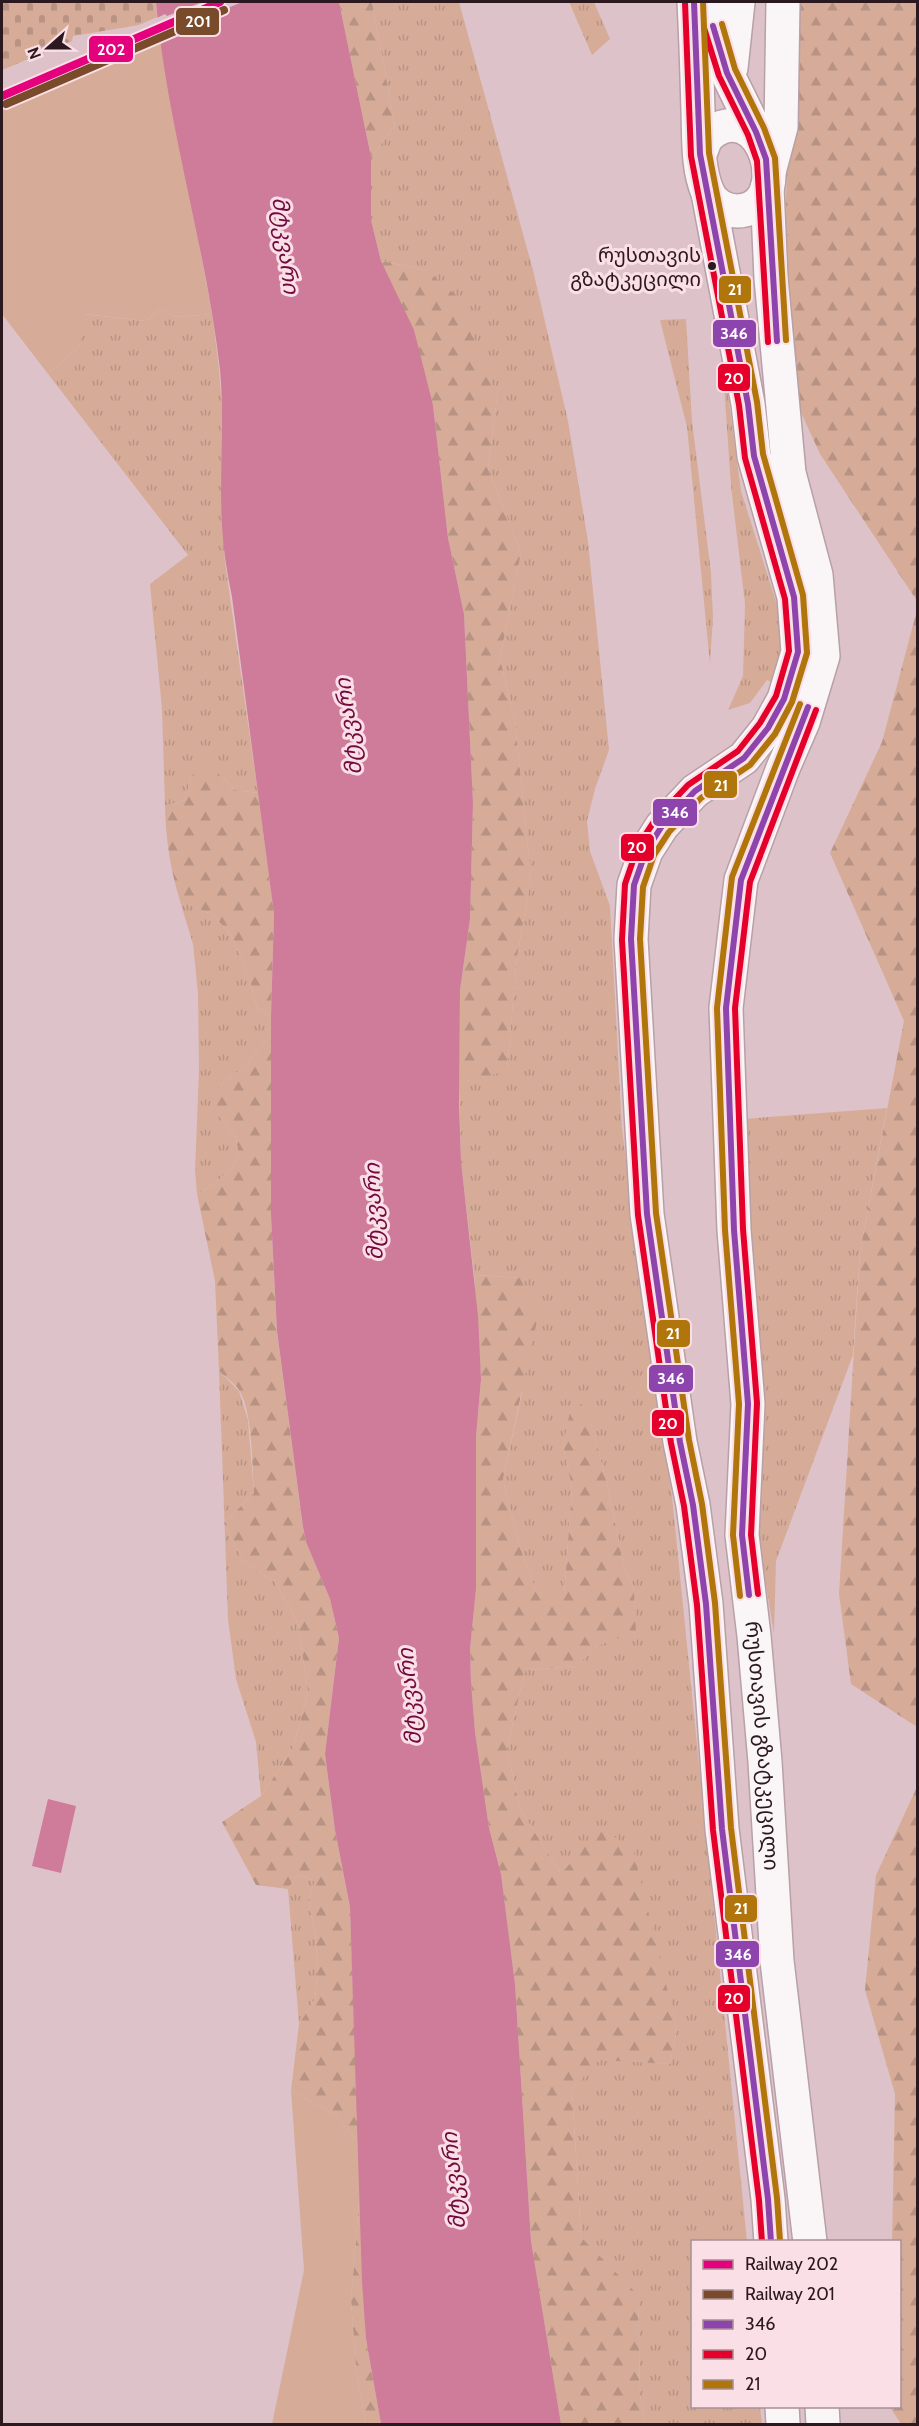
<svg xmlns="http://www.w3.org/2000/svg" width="919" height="2426" viewBox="0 0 919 2426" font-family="Cabin,'Noto Sans Georgian',sans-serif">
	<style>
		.grass { fill: url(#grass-tufts) }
		.forest { fill: url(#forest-firs) }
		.cemetery { fill: url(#cemetery-stones) }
		.garden { fill: #d6ac98 }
		.water { fill: #cf7b9a }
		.pier { fill: #dec2ca }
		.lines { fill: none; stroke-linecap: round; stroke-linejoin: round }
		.highway-casing { stroke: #b7a0a7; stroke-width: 36 }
		.highway { stroke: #faf6f7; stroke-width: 33 }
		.bus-1-casing { stroke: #fbdfe7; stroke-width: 10 }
		.bus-2-casing { stroke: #fbdfe7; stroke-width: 10 }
		.bus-3-casing { stroke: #fbdfe7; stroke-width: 10 }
		.bus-1 { stroke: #8e44ad; stroke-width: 6 }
		.bus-2 { stroke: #e4002b; stroke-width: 6 }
		.bus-3 { stroke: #b0750b; stroke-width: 6 }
		.rail-1-casing { stroke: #fbdfe7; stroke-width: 12 }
		.rail-2-casing { stroke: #fbdfe7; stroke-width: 12 }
		.rail-1 { stroke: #e5007d; stroke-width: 8 }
		.rail-2 { stroke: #7a4b2a; stroke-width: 8 }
		.bus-dot { fill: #2c191f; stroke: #fbdfe7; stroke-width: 2 }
		.labels { text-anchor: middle; stroke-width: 6; stroke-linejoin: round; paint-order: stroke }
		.bus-label { font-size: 20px; fill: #2c191f; stroke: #fbdfe7; text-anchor: end }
		.street-label { font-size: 21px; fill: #2c191f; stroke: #fbdfe7 }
		.water-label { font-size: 22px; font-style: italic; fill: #710a3d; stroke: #fbdfe7 }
		.line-badge { stroke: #fbdfe7; stroke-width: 2 }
		.badge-label { font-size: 16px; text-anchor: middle; font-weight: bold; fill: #fff }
	</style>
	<defs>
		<pattern id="grass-tufts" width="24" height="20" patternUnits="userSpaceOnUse" patternTransform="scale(1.5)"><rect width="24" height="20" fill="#d6ac98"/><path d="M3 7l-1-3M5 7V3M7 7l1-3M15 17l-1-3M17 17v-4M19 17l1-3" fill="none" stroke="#b89383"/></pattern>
		<pattern id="forest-firs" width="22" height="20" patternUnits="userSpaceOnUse" patternTransform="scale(1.5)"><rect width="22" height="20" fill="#d6ac98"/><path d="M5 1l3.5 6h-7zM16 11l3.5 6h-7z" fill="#b89383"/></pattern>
		<pattern id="cemetery-stones" width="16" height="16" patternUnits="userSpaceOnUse" patternTransform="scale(1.5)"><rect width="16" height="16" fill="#d6ac98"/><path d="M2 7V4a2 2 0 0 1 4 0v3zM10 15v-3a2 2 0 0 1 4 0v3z" fill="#b89383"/></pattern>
	</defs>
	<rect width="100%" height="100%" fill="#dec2ca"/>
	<path class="grass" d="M372,2H459L533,270L568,421L588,541L609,750L595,789L587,821L590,851L610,906L622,1128L644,1308L672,1496L747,2241L692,2242V2406L760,2407L762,2424H645L640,2395L638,2296L581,2237L572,2089L599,2059L670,2064L677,2029L657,1951L561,1874L520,1809L507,1749L525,1670L577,1666L596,1646L635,1632L634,1591L623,1563L609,1492L588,1411L574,1398L563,1446L572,1487L564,1597L537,1593L519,1545L503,1479L522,1393L520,1278L474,1275L461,1161L459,1083L507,1070L517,957L531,877L515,722L500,658L521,553L488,468L497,397L426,270L381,261L371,220V157L395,126Z
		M569,2H594L610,39L592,55Z
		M159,309L177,317L212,314C218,356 223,399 223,442C224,483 221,522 225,562L258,793L235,790L219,774L191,777L185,800L165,806L162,709L150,584L188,555L48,374L79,347L83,314L147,321Z
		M686,319L692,421L711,573L713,617L710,664L687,427L660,320Z
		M721,342L741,491L778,608L783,646L775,684L767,680L750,703L728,710L743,676L745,604L731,486Z
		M180,901L213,915L231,935L249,977L257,1007L271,1017V1035L243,1068L219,1086V1116L236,1138L239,1156C227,1175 216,1184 197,1194L195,1171L199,1069L198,994L193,944Z
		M887,1108L860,1251L853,1355L776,1561L774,1634L756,1523L760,1397L744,1119Z
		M219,1371L239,1391L248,1420L254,1493L224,1523L243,1561L275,1582L298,1623L308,1693L293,1748L261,1796L256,1742L236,1679L228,1619Z
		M297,1875L315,1881L308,1900L315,1932L318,1968L315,1999L299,2024L288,1889Z"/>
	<path class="forest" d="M339,2H372L395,126L371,157Z
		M793,2H917V601L820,454L798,406L781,294L791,99Z
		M381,261L426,270L459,298L497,397L488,468L521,553L500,658L515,722L531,877L517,957L507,1071L459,1083L460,990L470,919L473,803L464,614L448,538L433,405Z
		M917,610L918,1727H917L851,1684L839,1594L860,1251L904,1021L830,853L882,742Z
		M199,765L219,774L235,790L258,793L274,914L271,1017L257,1007L249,977L231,935L213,915L180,901C170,867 166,842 165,806L185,800L191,777Z
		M271,1035V1215L277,1332L303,1528L306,1542L330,1599L339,1638L325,1754L335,1830L350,1907L359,2144L337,2116L291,2090L299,2024L315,1999L318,1968L315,1932L308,1900L315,1881L297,1875L288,1889L256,1885L222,1822L261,1796L293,1748L308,1693L298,1623L275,1582L243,1561L224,1523L254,1493C252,1467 253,1412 239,1390C235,1383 225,1377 219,1371L215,1281L197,1194C216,1184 227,1175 239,1156L236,1138L219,1116L214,1100L219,1086L243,1068Z
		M474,1275L520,1278L538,1316L503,1479L519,1545L537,1593L564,1596L572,1487L563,1446L573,1397L588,1410L609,1492L623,1563L634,1591L636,1632L596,1646L577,1666L525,1670L507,1749L520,1809L561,1874L601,1828L633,1849L677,2029L670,2064L599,2060L572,2089L581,2237L638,2295L640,2395L645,2424H561L531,2241L515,1984L501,1874L489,1828L475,1732L471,1683L470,1649L476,1589V1437L481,1379Z
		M917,1787L918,2424H901L890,2407L900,2406V2242L892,2241L895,2094L865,1990L876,1875Z
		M360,2188L366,2339L381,2424H366L356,2371L351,2300Z"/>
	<path class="cemetery" d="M2,2H156L157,17L139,25L73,36L72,41L2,70Z"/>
	<path class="garden" d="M161,38L212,314L177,317L159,309L147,321L84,314L79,347L48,374L2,314V107Z
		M291,2090L337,2116L359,2144L360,2188L351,2300L356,2371L366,2424H272L304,2270Z"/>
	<path class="water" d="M156,2H339L371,157V220L381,261L414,330L433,405L448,538L464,614L473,803L470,919L460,990L459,1103L461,1161L478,1316L481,1379L476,1437V1589L470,1649L471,1683L475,1732L489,1828L501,1874L515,1984L531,2241L561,2424H381L366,2339L362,2281L350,1907L335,1830L325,1754L339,1638L330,1599L306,1542L303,1527L277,1331L271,1215V1017L274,914L232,597C227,573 223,549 222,525C219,473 225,422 220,370C206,246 167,126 156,2Z
		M48,1799L76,1806L61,1873L32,1866Z"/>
	<path class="pier" d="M202,2H242L158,38L155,21L157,18L165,14L167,16Z"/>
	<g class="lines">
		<defs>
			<g id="highway">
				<path d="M694,2C696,38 697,75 698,111C699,137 697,168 708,193C713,204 725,211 737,211C748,211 758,206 764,196C779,169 759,115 722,127C717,129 711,133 707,137C704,142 702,149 700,154"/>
				<path d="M705,2L729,77L760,140"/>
				<path d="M731,68L738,2"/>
				<path d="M769,172L781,127L783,2"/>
				<path id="s1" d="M767,188L771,278L789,473L816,575L823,656L803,722L783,768L741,880L726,1008L734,1230L748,1404L742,1535L754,1636L765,1762L777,1961L810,2242"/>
				<path d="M708,193L748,404L754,456L794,597L798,652L784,699L768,728L744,758L695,791L662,826L646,851L634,885L631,939L647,1214L680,1442L693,1505L706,1604L722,1829L768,2199L771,2242"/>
				<path d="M782,2406L783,2424"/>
				<path d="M822,2406L823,2424"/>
			</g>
		</defs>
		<use href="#highway" class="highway-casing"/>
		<use href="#highway" class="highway"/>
		<defs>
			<path id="bus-1" d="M694,2L700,154L748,404L754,456L794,597L798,652L784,699L768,728L744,758L695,791L662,826L646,851L634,885L631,939L647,1214L680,1442L693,1505L706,1604L722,1829L768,2199L771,2242
				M713,26L727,73L756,132L766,159L777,341
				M749,1595L742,1535L748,1404L734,1230L726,1008L741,880L808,707"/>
			<path id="bus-2" d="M685,2L691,156L739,405L745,458L785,599L789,651L776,696L760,723L738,751L688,785L655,820L638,846L625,884L622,940L638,1215L671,1443L684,1506L697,1605L713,1830L759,2200L762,2242
				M704,28L719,76L748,135L757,161L768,342
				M758,1594L751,1535L757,1403L743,1229L735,1008L750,882L816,710"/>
			<path id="bus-3" d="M703,2L709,153L757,402L763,454L803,595L807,653L792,702L775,734L750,765L701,798L669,832L654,855L643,887L640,939L656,1213L689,1440L702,1504L715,1603L731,1828L777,2198L780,2241
				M722,24L735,69L764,128L775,158L786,340
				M740,1596L733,1535L739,1404L725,1230L717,1008L732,877L800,704"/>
		</defs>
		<use href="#bus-1" class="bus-1-casing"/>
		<use href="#bus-2" class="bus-2-casing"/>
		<use href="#bus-3" class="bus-3-casing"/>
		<use href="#bus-1" class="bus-1"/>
		<use href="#bus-2" class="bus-2"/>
		<use href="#bus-3" class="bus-3"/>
		<defs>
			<path id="rail-1" d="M2,96L220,2"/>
			<path id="rail-2" d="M6,104L224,10"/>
		</defs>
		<use href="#rail-1" class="rail-1-casing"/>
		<use href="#rail-2" class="rail-2-casing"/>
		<use href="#rail-1" class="rail-1"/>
		<use href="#rail-2" class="rail-2"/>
	</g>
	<circle class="bus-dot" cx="712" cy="266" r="5"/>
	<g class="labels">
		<g class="bus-label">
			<text x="701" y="262">რუსთავის<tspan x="701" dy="24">გზატკეცილი</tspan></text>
		</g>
		<g class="street-label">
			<text dy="7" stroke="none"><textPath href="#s1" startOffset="1580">რუსთავის გზატკეცილი</textPath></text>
		</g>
		<g class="water-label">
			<text transform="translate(286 245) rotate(83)" y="8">მტკვარი</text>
			<text transform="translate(348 727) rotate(-97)" y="8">მტკვარი</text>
			<text transform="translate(373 1212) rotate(-92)" y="8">მტკვარი</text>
			<text transform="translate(409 1697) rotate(-95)" y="8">მტკვარი</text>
			<text transform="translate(453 2181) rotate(-95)" y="8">მტკვარი</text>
		</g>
	</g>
	<g class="line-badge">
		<rect x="175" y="7" width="45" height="29" rx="6" fill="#7a4b2a"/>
		<rect x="88" y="35" width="46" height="28" rx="6" fill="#e5007d"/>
		<rect x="718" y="275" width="34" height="29" rx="6" fill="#b0750b"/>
		<rect x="712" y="319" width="45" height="29" rx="6" fill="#8e44ad"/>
		<rect x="717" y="363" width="34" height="29" rx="6" fill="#e4002b"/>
		<rect x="703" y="770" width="35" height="29" rx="6" fill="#b0750b"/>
		<rect x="652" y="798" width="46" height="29" rx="6" fill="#8e44ad"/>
		<rect x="620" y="833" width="35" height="29" rx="6" fill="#e4002b"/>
		<rect x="656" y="1319" width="35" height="29" rx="6" fill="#b0750b"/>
		<rect x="648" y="1364" width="46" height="29" rx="6" fill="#8e44ad"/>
		<rect x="651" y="1409" width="34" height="28" rx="6" fill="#e4002b"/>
		<rect x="724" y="1894" width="34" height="29" rx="6" fill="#b0750b"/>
		<rect x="715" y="1940" width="45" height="28" rx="6" fill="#8e44ad"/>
		<rect x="717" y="1984" width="34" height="29" rx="6" fill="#e4002b"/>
	</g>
	<g class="badge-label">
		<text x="198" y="27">201</text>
		<text x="111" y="55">202</text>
		<text x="735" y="295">21</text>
		<text x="734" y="339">346</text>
		<text x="734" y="384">20</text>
		<text x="721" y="791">21</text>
		<text x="675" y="818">346</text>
		<text x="637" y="853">20</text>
		<text x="673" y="1339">21</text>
		<text x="671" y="1384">346</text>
		<text x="668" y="1429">20</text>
		<text x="741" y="1914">21</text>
		<text x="738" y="1960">346</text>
		<text x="734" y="2004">20</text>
	</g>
	<rect width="919" height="2426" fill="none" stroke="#2c191f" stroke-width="6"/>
	<rect x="691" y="2240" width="210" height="168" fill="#fbdfe7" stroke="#a89097" stroke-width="1.5"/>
	<rect x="703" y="2260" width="30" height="9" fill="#e5007d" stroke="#a89097" stroke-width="1.5"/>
	<text x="745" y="2270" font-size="18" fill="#2c191f">Railway 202</text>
	<rect x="703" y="2290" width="30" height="9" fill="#7a4b2a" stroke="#a89097" stroke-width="1.5"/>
	<text x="745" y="2300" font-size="18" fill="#2c191f">Railway 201</text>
	<rect x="703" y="2320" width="30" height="9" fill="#8e44ad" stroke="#a89097" stroke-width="1.5"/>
	<text x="745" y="2330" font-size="18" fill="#2c191f">346</text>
	<rect x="703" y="2350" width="30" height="9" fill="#e4002b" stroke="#a89097" stroke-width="1.5"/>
	<text x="745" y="2360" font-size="18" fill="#2c191f">20</text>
	<rect x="703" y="2380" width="30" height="9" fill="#b0750b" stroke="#a89097" stroke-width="1.5"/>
	<text x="745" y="2390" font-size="18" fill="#2c191f">21</text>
	<g transform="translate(48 48) rotate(249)" stroke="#fbdfe7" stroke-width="4.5" paint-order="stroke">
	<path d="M0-4.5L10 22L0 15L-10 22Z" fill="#2c191f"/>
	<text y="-9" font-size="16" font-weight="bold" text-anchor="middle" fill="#2c191f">N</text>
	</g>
</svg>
